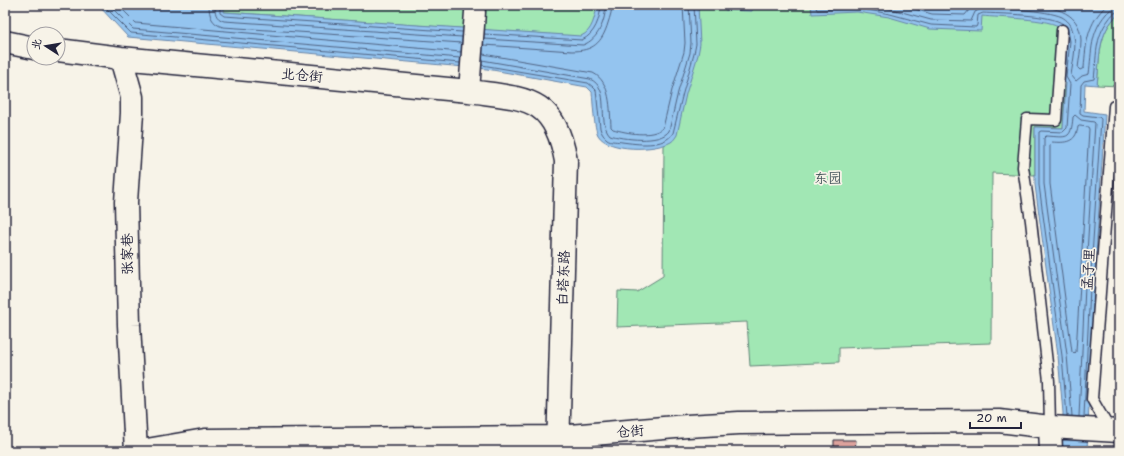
<svg xmlns="http://www.w3.org/2000/svg" width="1124" height="456" viewBox="0 0 1124 456" font-family="'Shantell Sans','LXGW WenKai TC',sans-serif">
	<style>
		.green { fill: #a1e7b4; stroke: #628478 }
		.water { fill: #94c4ef; stroke: #6683a7 }
		.lines { fill: none; stroke-linecap: round; stroke-linejoin: round }
		.shore { stroke: #506383; stroke-width: 1 }
		.building { fill: #dca29c; stroke: #22223b }
		.lane-casing { stroke: #22223b; stroke-width: 13 }
		.street-casing { stroke: #22223b; stroke-width: 23 }
		.secondary-casing { stroke: #22223b; stroke-width: 25 }
		.lane { stroke: #f7f3e8; stroke-width: 10 }
		.street { stroke: #f7f3e8; stroke-width: 20 }
		.secondary { stroke: #f7f3e8; stroke-width: 22 }
		.labels { text-anchor: middle; stroke-width: 3.5; stroke-linejoin: round; paint-order: stroke }
		.street-label { font-size: 14px; fill: #22223b; stroke: #f7f3e8 }
		.park-label { font-size: 14px; fill: #425359; stroke: #f7f3e8 }
	</style>
	<rect width="100%" height="100%" fill="#f7f3e8"/>
	<filter id="ink" filterUnits="userSpaceOnUse"><feTurbulence type="fractalNoise" baseFrequency=".025" numOctaves="2"/><feDisplacementMap in="SourceGraphic" scale="8" xChannelSelector="R" yChannelSelector="G"/><feConvolveMatrix kernelMatrix="1 2 1 2 8 2 1 2 1" color-interpolation-filters="sRGB"/></filter>
	<g filter="url(#ink)">
		<path class="green" d="M207,5H1075L1062,82L1066,83L1063,128L1035,127V175L992,173L991,343L839,348V362L750,366L747,322L617,327L618,291L637,292L663,276L664,145L573,36L224,12Z
			M1119,14V86L1097,85C1100,60 1097,32 1119,14Z"/>
		<path class="water" d="M98,5H224V12L581,36C593,31 594,17 598,5H698L700,44L698,55L686,94L677,135C675,138 674,140 671,142C655,151 608,152 598,135C594,128 593,102 592,92L587,87L487,69L128,37Z
			M724,5H753L752,11L725,10Z
			M811,5H1119V14C1097,32 1100,59 1097,85L1085,84L1084,111L1105,114L1094,287L1087,451H1062L1063,413L1058,356L1035,185V127L1063,128L1066,83L1061,82V28C1051,18 998,18 982,16L981,31L930,29L889,17L857,12L812,14Z"/>
		<g class="lines">
			<path class="shore" d="M103,5L131,33L460,63
				M109,5L133,29L460,58
				M118,5L136,23L461,52
				M209,5C209,16 212,24 223,27L462,43
				M215,5C215,13 215,18 224,21L462,37
				M220,5V13L224,16L462,32
				M815,5L817,10L857,8L890,14L931,25L976,27L977,25L978,15L983,13C1000,14 1051,14 1063,24
				M869,5L891,9L931,20L971,21L975,12L982,8C1000,8 1047,10 1062,17C1067,20 1071,24 1072,29C1078,43 1073,61 1071,75L1076,81L1082,76L1089,74C1092,51 1090,33 1106,14C1110,10 1113,7 1119,7
				M900,5L932,14L965,15L973,5
				M1025,5C1049,7 1080,8 1081,40C1081,50 1079,59 1078,68L1080,70L1084,68C1086,43 1087,23 1107,5
				M484,34L582,40C595,34 600,19 601,5
				M484,39L583,45C599,39 605,21 606,5
				M484,45L572,51C593,51 602,43 608,23C610,17 612,11 612,5
				M483,54L593,73C611,82 610,109 611,127L613,129C627,133 651,138 663,128L672,90L684,52L685,43L683,5
				M482,60L590,79C612,89 596,120 610,135C623,139 660,144 669,131L678,92L690,53L691,43L689,5
				M482,65L588,83L593,87L596,90L600,128C601,132 603,136 607,139C611,142 618,141 622,142C637,144 664,148 673,133L683,93L694,54L696,44L694,5
				M1080,126L1088,127L1089,129L1076,352L1074,354L1072,352L1050,184V144L1052,142C1065,143 1076,143 1078,127Z
				M1067,416L1062,356L1039,185V132L1041,131L1063,132L1067,128L1070,84L1066,77L1070,41L1068,31
				M1072,416L1067,355L1044,184V138L1046,136C1067,137 1071,141 1073,117L1075,115L1081,120L1094,122L1095,123L1085,286L1079,417
				M1084,417L1090,287L1101,119L1099,117L1083,115L1080,113L1081,85L1084,81L1094,79C1097,57 1094,38 1109,19C1112,15 1114,12 1119,12"/>
		</g>
		<path class="building" d="M834,440H856L855,451H834Z"/>
		<g class="lines">
			<defs>
				<path id="lane" d="M1050,427L1049,381L1031,221L1023,167L1027,119L1056,120L1062,30
					M1110,430L1092,399L1114,106"/>
				<path id="street" d="M469,91L475,12"/>
				<path id="secondary" d="M5,42L34,48
					M58,50L121,58L469,91C525,99 554,95 566,161L558,451
					M121,58L132,97V113L126,202L129,325L136,451
					M1050,427L1051,451
					M141,451L205,440L558,437L687,426L739,423L999,421L1050,427L1119,431"/>
			</defs>
			<use href="#lane" class="lane-casing"/>
			<use href="#street" class="street-casing"/>
			<use href="#secondary" class="secondary-casing"/>
			<use href="#lane" class="lane"/>
			<use href="#street" class="street"/>
			<use href="#secondary" class="secondary"/>
		</g>
	</g>
	<g class="labels">
		<g class="street-label">
			<text transform="translate(302 75) rotate(5)" y="5">北仓街</text>
			<text transform="translate(127 254) rotate(-91)" y="5">张家巷</text>
			<text transform="translate(1088 269) rotate(-86)" y="5">孟子里</text>
			<text transform="translate(563 278) rotate(-88)" y="5">白塔东路</text>
			<text transform="translate(630 431) rotate(-5)" y="5">仓街</text>
		</g>
		<g class="park-label">
			<text x="828" y="183">东园</text>
		</g>
	</g>
	<rect width="1124" height="456" fill="none" stroke="#f7f3e8" stroke-width="20"/>
	<rect x="10" y="10" width="1104" height="436" fill="none" stroke="#22223b" stroke-width="1.5" filter="url(#ink)"/>
	<g transform="translate(46 46) rotate(282)"><circle r="19" fill="#f7f3e8" stroke="#a29fa3"/>
	<path d="M0-3L7 15L0 10L-7 15Z" fill="#22223b"/>
	<text y="-6" font-size="11" font-weight="bold" text-anchor="middle" fill="#22223b">北</text>
	</g>
	<path d="M970 422v6h51v-6" fill="none" stroke="#22223b" stroke-width="2"/>
	<text x="976" y="422" font-size="12" fill="#22223b" stroke="#f7f3e8" stroke-width="3" paint-order="stroke">20 m</text>
</svg>
